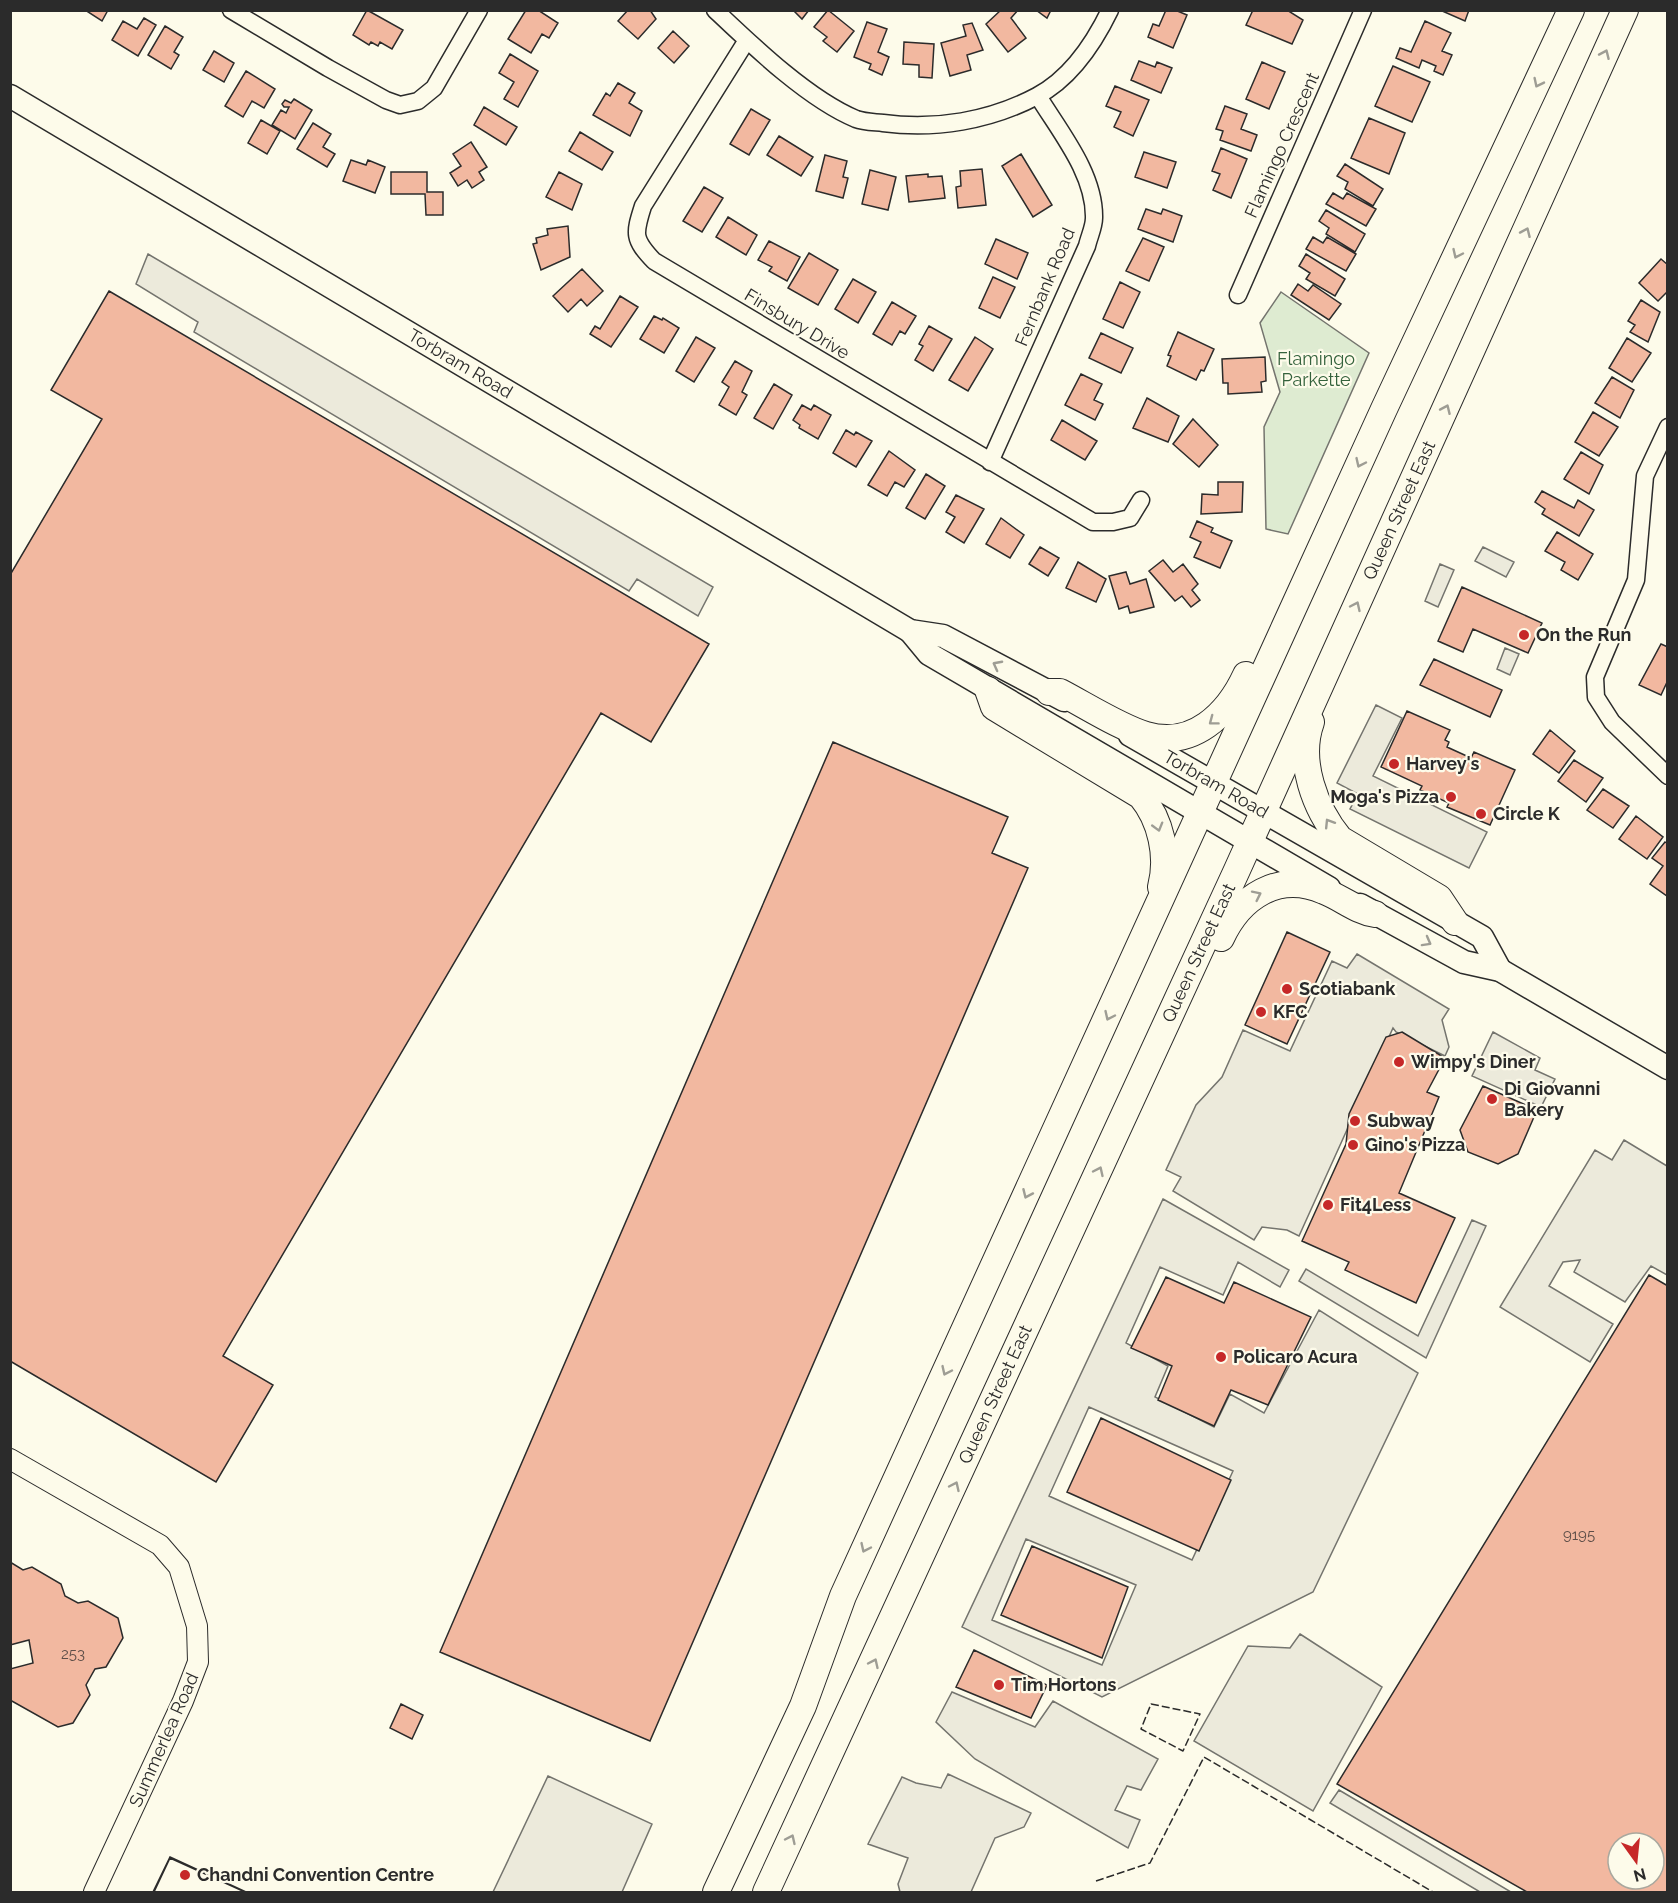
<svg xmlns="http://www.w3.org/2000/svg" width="1678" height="1903" viewBox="0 0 1678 1903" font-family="Raleway,sans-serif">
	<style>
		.green { fill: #deebd1; stroke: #74746e; stroke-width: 1.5 }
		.parking { fill: #eceadb; stroke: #74746e; stroke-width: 1.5; fill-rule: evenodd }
		.building { fill: #f2b8a0; stroke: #2b2b2b; stroke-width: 1.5; fill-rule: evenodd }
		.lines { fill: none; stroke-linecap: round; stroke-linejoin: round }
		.minor-casing { stroke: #2b2b2b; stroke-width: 19 }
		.tertiary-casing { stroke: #2b2b2b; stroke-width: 22 }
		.secondary-casing { stroke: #2b2b2b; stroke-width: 25 }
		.primary-casing { stroke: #2b2b2b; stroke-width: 28 }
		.minor { stroke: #fdfbea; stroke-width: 16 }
		.tertiary { stroke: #fdfbea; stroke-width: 20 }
		.secondary { stroke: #fdfbea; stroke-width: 22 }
		.primary { stroke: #fdfbea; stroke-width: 26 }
		.fence { stroke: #2b2b2b; stroke-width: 1.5; stroke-dasharray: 8 3; stroke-linecap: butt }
		.oneway { stroke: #9e9d94 }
		.poi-dot { fill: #c62828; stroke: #fdfbea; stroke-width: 2 }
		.labels { text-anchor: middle; stroke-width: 4.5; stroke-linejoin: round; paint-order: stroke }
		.number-label { font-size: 15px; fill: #5d4e48 }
		.street-label { font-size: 18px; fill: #2b2b2b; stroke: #fdfbea }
		.park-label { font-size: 18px; fill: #34623c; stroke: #fdfbea }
		.poi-label { font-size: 18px; font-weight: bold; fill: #2b2b2b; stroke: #fdfbea; text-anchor: start }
	</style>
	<rect width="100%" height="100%" fill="#fdfbea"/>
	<path class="green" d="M1281,292L1369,353L1288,534L1266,529L1264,427L1280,392L1260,323Z"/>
	<path class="parking" d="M148,254L713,587L698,616L637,579L629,591L194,332L198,322L136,284Z
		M1483,547L1514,562L1506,577L1475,561Z
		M1440,564L1454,570L1438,607L1425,601Z
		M1505,648L1519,654L1510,675L1497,669Z
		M1376,705L1402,718L1373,776L1487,832L1469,868L1350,809L1358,794L1337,783Z
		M1357,954L1449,1009L1442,1020L1449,1047L1445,1056L1396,1032L1393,1028L1299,1236L1287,1230L1262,1227L1254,1240L1173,1191L1181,1177L1166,1170L1196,1105L1222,1077L1243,1030L1290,1051L1332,961L1347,968Z
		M1493,1032L1540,1058L1535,1070L1555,1079L1541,1107L1472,1076Z
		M1624,1140L1667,1166V1275L1651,1266L1625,1302L1574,1272L1580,1260L1563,1262L1549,1286L1613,1324L1590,1362L1500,1307L1595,1150L1612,1160Z
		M1163,1199L1289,1270L1280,1287L1238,1262L1223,1295L1160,1267L1126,1343L1168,1366L1155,1397L1214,1427L1230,1394L1264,1413L1319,1310L1418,1373L1313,1592L1102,1697L962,1627ZM1089,1407L1233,1471L1192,1560L1049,1496ZM1026,1539L1136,1585L1102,1665L992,1620Z
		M1472,1220L1486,1226L1426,1358L1299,1281L1306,1269L1418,1336Z
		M1300,1634L1382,1687L1313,1811L1194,1741L1248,1646L1290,1648Z
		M952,1692L1035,1727L1053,1701L1158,1759L1141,1790L1127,1786L1115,1810L1140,1820L1128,1848L975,1759L936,1722Z
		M948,1774L1031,1813L1024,1827L995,1838L971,1892H900L898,1884L908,1858L868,1844L902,1777L916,1783L941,1788Z
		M548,1776L652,1824L622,1892H493Z
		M1339,1790L1511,1892H1480L1330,1803Z"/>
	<path class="building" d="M85,10H108L102,21Z
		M367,10L403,30L392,49L380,42L378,46L371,42L369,45L353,35Z
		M526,10H538L558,23L549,38L542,34L531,53L508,39Z
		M628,10H650L656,19L638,39L618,21Z
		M793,10H809L802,19Z
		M828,10L854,31L837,52L823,41L827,37L814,27Z
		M1018,10L1011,18L1026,38L1008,52L986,24L1001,10Z
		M1036,10H1051L1047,18Z
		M1166,10H1175L1187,15L1173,48L1148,37L1153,24L1159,26Z
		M1253,10H1287L1303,20L1292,44L1246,25Z
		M1440,10H1469L1465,21Z
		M144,18L156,25L138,56L112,40L123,21L137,29Z
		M1425,21L1451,33L1442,51L1452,55L1443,75L1434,71L1436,66L1422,60L1419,68L1396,58L1400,48L1411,52Z
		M867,22L887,29L878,52L889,57L882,75L869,69L871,64L854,57Z
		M972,23L983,50L967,55L971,70L950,76L941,43L966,36L963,25Z
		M165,26L183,37L174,52L179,55L171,69L148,55Z
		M673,31L689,46L674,63L658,48Z
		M904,42L934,44L932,78L919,77V65L903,64Z
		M214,51L234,63L224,82L203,70Z
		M510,54L538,71L518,107L504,99L514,82L499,73Z
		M1139,61L1155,67L1157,62L1172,68L1161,93L1131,80Z
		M1262,62L1285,72L1269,109L1246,99Z
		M1393,66L1430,82L1412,122L1375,106Z
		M246,71L275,89L264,108L252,101L243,117L225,106Z
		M618,83L635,93L629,103L642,111L630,136L593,115L606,93L610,96Z
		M1115,86L1149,100L1133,136L1114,127L1121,112L1106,106Z
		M294,99L312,110L295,139L272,125L281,110L286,113L289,107H284L282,104L285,100L291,103Z
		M1225,106L1247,114L1241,129L1257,135L1251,151L1220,140L1223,131L1216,129Z
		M484,107L517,127L506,145L474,125Z
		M751,109L770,120L749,155L730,144Z
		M1369,118L1405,133L1389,174L1351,158Z
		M261,120L280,131L267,154L248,143Z
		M313,123L331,134L323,147L335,154L327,167L297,149Z
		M580,132L613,152L602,170L569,151Z
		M779,136L813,157L801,176L767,155Z
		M471,142L487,167L479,172L484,180L472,188L467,180L458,186L450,173L461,166L453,154Z
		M1221,148L1247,159L1231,198L1213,190L1220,174L1212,171Z
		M1144,152L1176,162L1167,188L1135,177Z
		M1021,154L1052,205L1033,217L1002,166Z
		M825,155L847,161L843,177L848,178L843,198L816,191Z
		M351,160L366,165L368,160L385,167L375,193L343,181Z
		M1345,164L1383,189L1373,206L1345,189L1348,182L1337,176Z
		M982,169L986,205L958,208L956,187L961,186L960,171Z
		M870,170L896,177L888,210L862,204Z
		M391,172H427V192H443V215H426L425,194H391Z
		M559,172L582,184L572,210L546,197Z
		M928,174V177L942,176L945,198L909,202L906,176Z
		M704,187L723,198L702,232L683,221Z
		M1333,193L1343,199L1347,193L1376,209L1366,226L1326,204Z
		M1146,209L1161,214L1163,209L1182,216L1173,242L1138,229Z
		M1326,210L1365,234L1355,252L1326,234L1329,228L1319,221Z
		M728,217L757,235L746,255L716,237Z
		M568,226L570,257L541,270L533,244L537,243L536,238L548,235L547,229Z
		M1313,237L1323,243L1327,237L1356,254L1346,271L1306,249Z
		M1143,238L1164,247L1149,281L1126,271Z
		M996,239L1028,253L1017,279L985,264Z
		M769,241L800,257L787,281L769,271L772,267L758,260Z
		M809,253L838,270L818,305L788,288Z
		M1306,254L1345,279L1335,296L1306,279L1310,273L1299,266Z
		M1661,259L1668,265V291L1658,301L1639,283Z
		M582,269L603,291L587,306L581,299L568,312L553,296Z
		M993,277L1015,287L1000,318L979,308Z
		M853,279L876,292L858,323L835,309Z
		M1120,282L1140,292L1123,328L1103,319Z
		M1298,284L1308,291L1313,285L1341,304L1329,320L1291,295Z
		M109,291L709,644L651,742L601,713L223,1356L273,1385L216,1482L10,1361V575L102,419L51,390Z
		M620,296L638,307L611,347L590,334L595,326L600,329Z
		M1641,300L1660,312L1648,342L1630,332L1635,325L1628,321Z
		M892,302L916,316L905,334L900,331L892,345L873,334Z
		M654,316L662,320L663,318L679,328L664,353L640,339Z
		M929,326L952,339L933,371L915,360L923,346L919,344Z
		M1178,332L1214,349L1204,371L1201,370L1196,380L1167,366L1171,356L1168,355Z
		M1101,333L1133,348L1121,373L1089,358Z
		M696,337L715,348L694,382L676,371Z
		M975,337L993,349L968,391L949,380Z
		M1627,338L1651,353L1632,382L1609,368Z
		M1265,357L1266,381L1261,382L1262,392L1228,394V383H1223L1222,359Z
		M735,361L752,371L742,392L747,395L736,415L719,405L729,387L722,382Z
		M1081,374L1102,384L1094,400L1103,404L1095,420L1065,405Z
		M1612,377L1634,390L1620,418L1595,403Z
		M774,384L792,395L773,429L754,418Z
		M1147,398L1179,416L1168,442L1133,428Z
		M802,405L811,410L814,405L831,415L818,439L799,428L800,425L793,420Z
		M1593,412L1618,427L1599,456L1575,442Z
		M1193,419L1218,445L1199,467L1173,444Z
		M1062,420L1097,441L1085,460L1051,440Z
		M846,430L854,435L856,432L872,441L856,467L833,453Z
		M889,451L915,470L904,487L895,482L887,496L868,485Z
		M1581,452L1603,465L1589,494L1564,479Z
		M926,474L945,486L925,519L906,508Z
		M1218,482H1243L1242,512L1201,514L1202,494L1218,495Z
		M1542,491L1574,508L1578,500L1594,510L1579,536L1542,514L1545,509L1535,502Z
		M956,495L984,509L964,543L946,532L955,517L946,512Z
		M1001,518L1024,535L1010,558L986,544Z
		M1197,521L1213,528L1211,532L1232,541L1220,568L1194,557L1201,542L1190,537Z
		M1557,532L1593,554L1578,580L1561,570L1565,562L1545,551Z
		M1040,547L1059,558L1048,576L1029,564Z
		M1163,560L1173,572L1183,564L1198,584L1192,590L1200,600L1191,607L1182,596L1175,601L1149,571Z
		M1078,562L1106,579L1096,602L1066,588Z
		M1126,572L1130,584L1146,579L1154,607L1130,613L1128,606L1119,609L1109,576Z
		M1462,587L1542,623L1528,653L1473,629L1463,652L1438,641Z
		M1661,644L1668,647V680L1661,695L1639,685Z
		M1434,659L1502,690L1490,717L1420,685Z
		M1407,711L1450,730L1445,740L1449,742L1447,747L1471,758L1474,752L1515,770L1490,825L1447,807L1449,803L1420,790L1422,786L1381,767Z
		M1550,730L1575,751L1559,773L1533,754Z
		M833,742L1008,817L992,853L1028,868L650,1741L440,1652Z
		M1574,760L1603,778L1586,802L1558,781Z
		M1603,789L1629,806L1613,828L1587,810Z
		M1636,816L1663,837L1647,859L1619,839Z
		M1665,842L1668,844L1667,896L1650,884L1663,866L1652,858Z
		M1287,932L1330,952L1287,1044L1245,1025Z
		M1402,1032L1445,1058L1427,1092L1439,1097L1399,1193L1455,1218L1416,1303L1345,1270L1349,1262L1302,1241L1346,1144L1349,1114L1386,1037Z
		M1483,1086L1537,1110L1518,1154L1498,1164L1468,1152L1460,1130Z
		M1649,1275L1668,1286V1892H1527L1337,1784ZM1618,1843H1654V1879H1618Z
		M1166,1277L1224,1303L1234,1282L1311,1317L1268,1405L1231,1390L1214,1426L1158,1400L1172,1366L1131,1348Z
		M1101,1418L1231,1480L1199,1551L1067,1492Z
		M1032,1546L1128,1587L1102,1658L1001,1615Z
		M10,1562L23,1570L32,1567L61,1584L65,1596L78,1603L88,1601L118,1618L123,1638L106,1667L95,1669L86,1685L90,1695L73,1723L58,1727L10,1700V1669L33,1663L29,1640L10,1645Z
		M974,1650L1047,1685L1031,1718L956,1687Z
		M401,1704L423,1715L412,1739L390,1728Z
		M170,1857L246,1892H153Z
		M170,1858L245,1892H154Z"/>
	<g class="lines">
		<defs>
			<path id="minor" d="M231,10L328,68L386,100L400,105L418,101L434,88L479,10
				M715,10C753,46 808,99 856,119C864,122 874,122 883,123C935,130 990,121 1037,96C1071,78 1094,43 1110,10
				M747,40L643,206C634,234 633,239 654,261L1093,522H1113L1130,518L1141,500
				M1238,295L1363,10
				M1668,427L1645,476L1636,580L1595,677L1596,697L1612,722L1668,776
				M990,462L1087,246C1089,237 1094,227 1094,218C1095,174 1060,132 1038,96"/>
			<path id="tertiary" d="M10,1459L160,1545L179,1567L197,1626L198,1662L183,1701L94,1892"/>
			<g id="secondary">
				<path id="s1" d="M10,96L910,631L943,636L1064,700"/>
				<path d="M910,631L929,654L1329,888"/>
				<path id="s2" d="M1130,735L1482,937L1500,970"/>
				<path d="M1360,905L1464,962L1500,970L1668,1068"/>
			</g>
			<g id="primary">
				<path d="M988,690L994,707L1141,796C1161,820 1169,856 1161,887"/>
				<path d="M1049,692H1060C1085,705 1121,728 1146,735C1193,749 1228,714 1246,675"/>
				<path d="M1311,722C1297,761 1315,809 1340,839L1439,898L1455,922"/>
				<path d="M1221,938C1240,897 1278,871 1324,891C1342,898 1356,911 1375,914"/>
				<path d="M716,1892L803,1706L843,1596L1384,409L1571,10"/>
				<path id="s3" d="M766,1892L1237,870L1625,10"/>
			</g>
		</defs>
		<use href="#minor" class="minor-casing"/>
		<use href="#tertiary" class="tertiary-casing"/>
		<use href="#secondary" class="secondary-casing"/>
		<use href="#primary" class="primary-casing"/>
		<use href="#minor" class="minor"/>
		<use href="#tertiary" class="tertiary"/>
		<use href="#secondary" class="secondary"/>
		<use href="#primary" class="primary"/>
		<path class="fence" d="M1151,1704L1200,1714L1183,1751L1141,1729Z
			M1096,1881L1150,1863L1204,1757L1433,1892"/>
	</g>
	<defs><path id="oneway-chevron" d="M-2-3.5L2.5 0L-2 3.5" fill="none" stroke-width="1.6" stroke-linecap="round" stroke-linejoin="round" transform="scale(1.5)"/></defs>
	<g class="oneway">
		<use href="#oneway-chevron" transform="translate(1605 54) rotate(-66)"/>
		<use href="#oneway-chevron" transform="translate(1538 83) rotate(116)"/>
		<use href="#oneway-chevron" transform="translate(1526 232) rotate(-66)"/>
		<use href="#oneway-chevron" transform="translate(1457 254) rotate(115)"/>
		<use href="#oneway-chevron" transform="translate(1446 409) rotate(-66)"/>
		<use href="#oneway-chevron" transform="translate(1360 463) rotate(115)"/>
		<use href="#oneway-chevron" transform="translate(1356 606) rotate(-65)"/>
		<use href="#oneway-chevron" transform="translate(997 665) rotate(-152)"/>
		<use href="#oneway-chevron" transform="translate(1213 721) rotate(143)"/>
		<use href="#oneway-chevron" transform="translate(1329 823) rotate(-122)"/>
		<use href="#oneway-chevron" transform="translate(1158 827) rotate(74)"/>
		<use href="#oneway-chevron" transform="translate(1257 895) rotate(-26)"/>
		<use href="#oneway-chevron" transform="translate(1427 942) rotate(29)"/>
		<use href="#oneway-chevron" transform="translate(1109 1016) rotate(115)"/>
		<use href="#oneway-chevron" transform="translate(1099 1171) rotate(-65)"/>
		<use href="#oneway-chevron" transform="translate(1027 1194) rotate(114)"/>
		<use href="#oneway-chevron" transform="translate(946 1371) rotate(115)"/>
		<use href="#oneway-chevron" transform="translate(955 1486) rotate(-65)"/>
		<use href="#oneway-chevron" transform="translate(865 1548) rotate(115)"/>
		<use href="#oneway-chevron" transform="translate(874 1663) rotate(-65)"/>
		<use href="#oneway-chevron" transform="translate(791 1839) rotate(-65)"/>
	</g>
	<g class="poi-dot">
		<circle cx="1524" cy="635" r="6"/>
		<circle cx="1394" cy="764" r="6"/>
		<circle cx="1451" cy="797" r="6"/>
		<circle cx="1481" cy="814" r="6"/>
		<circle cx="1287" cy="989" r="6"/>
		<circle cx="1261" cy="1012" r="6"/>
		<circle cx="1399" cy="1062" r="6"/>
		<circle cx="1492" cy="1099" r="6"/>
		<circle cx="1355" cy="1121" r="6"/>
		<circle cx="1353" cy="1145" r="6"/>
		<circle cx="1328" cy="1205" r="6"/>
		<circle cx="1221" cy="1357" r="6"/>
		<circle cx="999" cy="1685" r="6"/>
		<circle cx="185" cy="1875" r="6"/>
	</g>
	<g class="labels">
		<g class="number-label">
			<text x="1579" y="1540">9195</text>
			<text x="73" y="1659">253</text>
		</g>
		<g class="street-label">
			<text transform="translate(1282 145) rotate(-66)" y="6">Flamingo Crescent</text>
			<text transform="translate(1045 287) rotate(-67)" y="6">Fernbank Road</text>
			<text transform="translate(797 324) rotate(31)" y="6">Finsbury Drive</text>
			<text dy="6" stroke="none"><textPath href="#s1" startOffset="524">Torbram Road</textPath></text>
			<text dy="6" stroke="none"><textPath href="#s3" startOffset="1520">Queen Street East</textPath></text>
			<text dy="6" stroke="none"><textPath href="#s2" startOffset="99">Torbram Road</textPath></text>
			<text dy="6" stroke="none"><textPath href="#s3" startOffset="1034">Queen Street East</textPath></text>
			<text dy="6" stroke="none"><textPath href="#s3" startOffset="548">Queen Street East</textPath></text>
			<text transform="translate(164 1740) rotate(-66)" y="6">Summerlea Road</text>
		</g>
		<g class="park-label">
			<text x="1316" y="365">Flamingo<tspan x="1316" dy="21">Parkette</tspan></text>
		</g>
		<g class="poi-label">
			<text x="1536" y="641">On the Run</text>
			<text x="1406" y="770">Harvey's</text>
			<text x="1439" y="803" text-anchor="end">Moga's Pizza</text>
			<text x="1493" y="820">Circle K</text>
			<text x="1299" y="995">Scotiabank</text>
			<text x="1273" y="1018">KFC</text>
			<text x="1411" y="1068">Wimpy's Diner</text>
			<text x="1504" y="1095">Di Giovanni<tspan x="1504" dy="21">Bakery</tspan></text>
			<text x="1367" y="1127">Subway</text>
			<text x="1365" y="1151">Gino's Pizza</text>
			<text x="1340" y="1211">Fit4Less</text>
			<text x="1233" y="1363">Policaro Acura</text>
			<text x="1011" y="1691">Tim Hortons</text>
			<text x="197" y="1881">Chandni Convention Centre</text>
		</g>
	</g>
	<rect width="1678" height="1903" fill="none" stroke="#2b2b2b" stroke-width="24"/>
	<g transform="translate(1636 1861) rotate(165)"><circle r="28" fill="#fdfbea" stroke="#a9a89e" stroke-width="1.5"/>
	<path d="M0-4.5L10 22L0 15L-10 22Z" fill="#c62828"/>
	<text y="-9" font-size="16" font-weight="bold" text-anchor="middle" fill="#2b2b2b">N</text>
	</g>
</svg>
